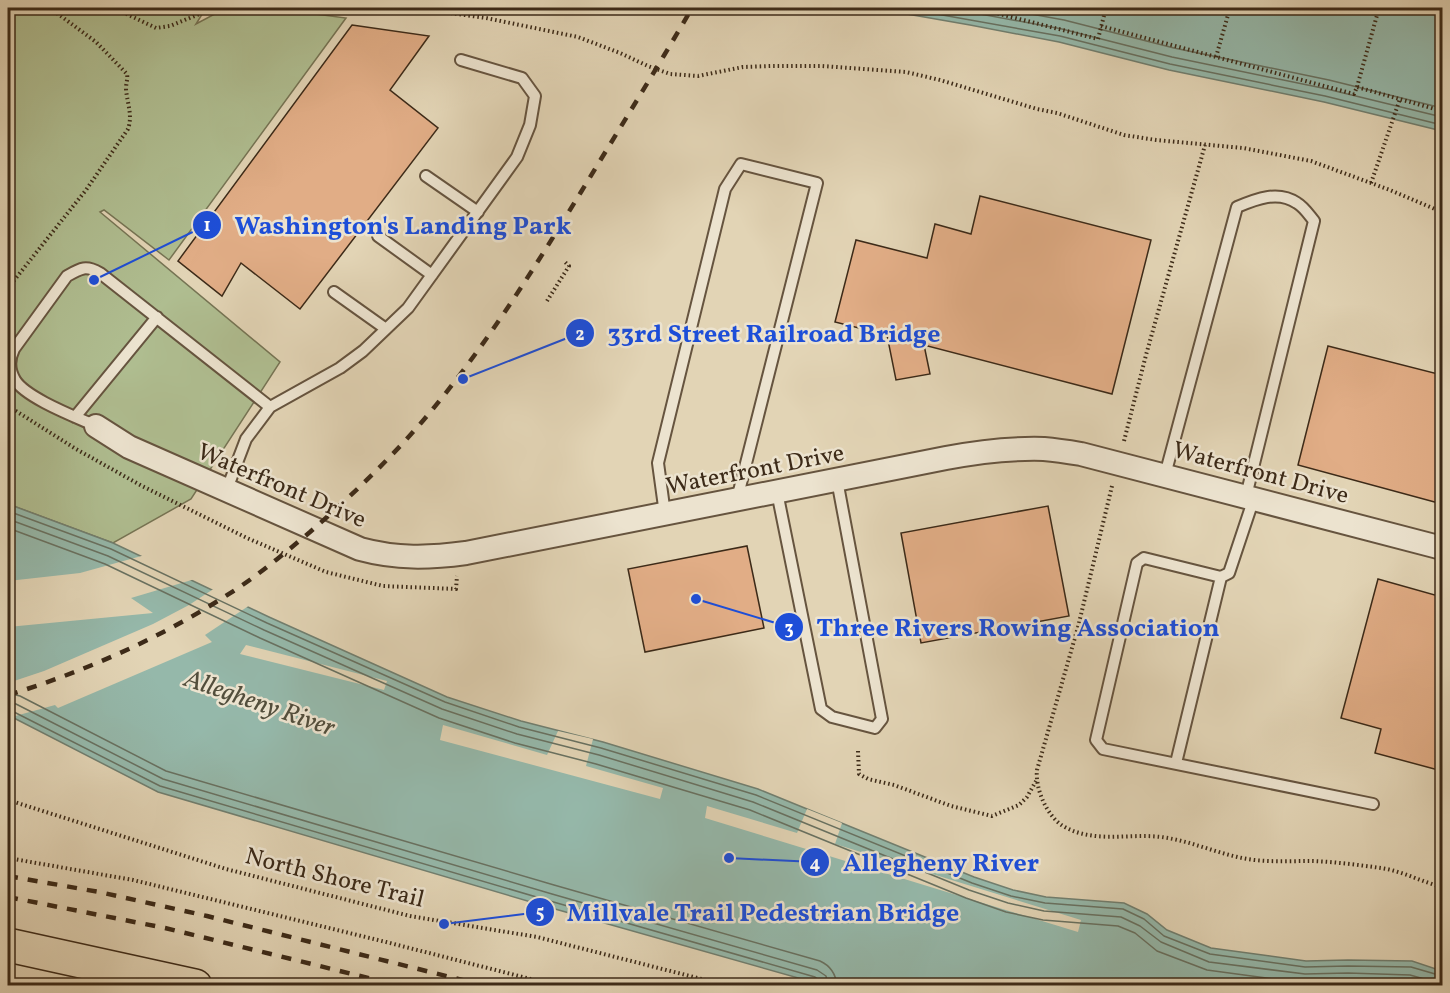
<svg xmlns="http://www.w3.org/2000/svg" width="1450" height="993" viewBox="0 0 1450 993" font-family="Vollkorn,serif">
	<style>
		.green { fill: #afbd90; stroke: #767454; stroke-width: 1.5 }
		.water { fill: #95b8aa; stroke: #717f70; stroke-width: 1.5 }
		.pier { fill: #e2d4b5 }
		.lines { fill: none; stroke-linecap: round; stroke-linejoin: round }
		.shore { stroke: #687161; stroke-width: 1.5 }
		.building { fill: #e1ad86; stroke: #3c2a18; stroke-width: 1.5 }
		.lane-casing { stroke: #66543f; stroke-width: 14 }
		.street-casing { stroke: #66543f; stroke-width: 26 }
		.highway-casing { stroke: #3c2a18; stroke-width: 36 }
		.path { stroke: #3c2a18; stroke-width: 4; stroke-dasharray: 1.5 3; stroke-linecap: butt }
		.lane { stroke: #ece3cf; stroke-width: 10 }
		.street { stroke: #ece3cf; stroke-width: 22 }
		.highway { stroke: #e2d4b5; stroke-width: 33 }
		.rail { stroke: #3c2a18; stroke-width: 4.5; stroke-dasharray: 10 10; stroke-linecap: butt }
		.labels { text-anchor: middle; stroke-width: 5; stroke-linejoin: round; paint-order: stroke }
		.street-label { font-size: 24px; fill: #3c2a18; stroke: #ece3cf }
		.water-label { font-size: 26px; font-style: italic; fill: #524e3c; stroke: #ece3cf }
		.leader { fill: none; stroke: #1d4ed8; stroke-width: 2 }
		.callout-dot { fill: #1d4ed8; stroke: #ece3cf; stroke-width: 2 }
		.mark-label { font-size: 18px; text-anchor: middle; font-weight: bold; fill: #fff }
		.callout-label { font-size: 26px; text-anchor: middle; font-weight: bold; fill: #1d4ed8; stroke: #ece3cf; stroke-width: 5; stroke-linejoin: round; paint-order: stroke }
	</style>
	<rect width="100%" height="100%" fill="#e2d4b5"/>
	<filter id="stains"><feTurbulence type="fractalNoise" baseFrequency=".00333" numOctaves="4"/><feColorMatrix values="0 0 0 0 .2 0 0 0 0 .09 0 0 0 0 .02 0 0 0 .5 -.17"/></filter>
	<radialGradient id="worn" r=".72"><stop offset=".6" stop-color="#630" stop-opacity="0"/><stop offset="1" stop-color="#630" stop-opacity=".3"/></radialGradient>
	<path class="green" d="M8,8H206L196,24L226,8H270L346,18L169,260L104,210L100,212L280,362L191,499L113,543L8,504Z"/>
	<path class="water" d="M845,8H1442V131L1324,102L1169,70L1059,42L970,25L884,10Z
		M8,504L113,543L269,617L447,697L521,721L603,742L758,789L974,877L1013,890L1046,897L1124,903L1147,914L1167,930L1211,948L1306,961L1348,960L1412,961L1442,971V985H823L548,907L158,792L8,715Z"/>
	<path class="pier" d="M145,555L195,579L131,598L153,613L8,627V581L80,573Z
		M215,588L250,605L205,635L212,642L58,708L55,705L8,718V683L44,671L153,624L189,605Z
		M246,645L387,681L384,690L240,654Z
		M443,725L547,755L558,731L593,739L586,766L663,788L660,799L440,740Z
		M707,806L797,833L807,809L842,823L835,844L1081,920L1078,932L705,818Z"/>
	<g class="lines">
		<path class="shore" d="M903,8L1060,36L1170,64L1325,96L1442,125
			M948,8L1062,29L1172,57L1327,89L1442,117
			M999,8L1064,20L1174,48L1329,80L1442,108
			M8,511L111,549L267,623L445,702L519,727L601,748L756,795L972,883L1011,896L1045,903L1123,909L1144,919L1164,936L1210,954L1305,967L1348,966L1411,967L1442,976
			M8,519L108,556L264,630L442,709L517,734L599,755L753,802L969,890L1008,903L1044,911L1121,917L1140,926L1161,942L1209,962L1305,974L1348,973L1410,975L1442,984
			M8,528L105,564L260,638L439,718L515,743L596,764L750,810L966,898L1006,912L1043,920L1118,926L1135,933L1157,951L1207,970L1304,983L1348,982L1408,984L1414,986
			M8,693L20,696L166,771L554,885L820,961C831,966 836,974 837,986
			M8,702L16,704L163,779L552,894L817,970L826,976L828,986
			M8,710L12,711L160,786L550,901L815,977L819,980L820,986"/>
	</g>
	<path class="building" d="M352,25L429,36L390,90L438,128L300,309L241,263L222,296L178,261Z
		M980,196L1151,240L1112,394L924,345L930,374L896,380L887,335L835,322L856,240L927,258L935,224L971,234Z
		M1328,346L1442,375V504L1298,465Z
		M1048,506L1069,616L921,643L901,533Z
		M747,546L764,628L645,652L628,569Z
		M1378,579L1442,597V771L1375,753L1381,729L1341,718Z"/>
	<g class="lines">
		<defs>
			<path id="lane" d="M426,176L478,212
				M378,236L432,275
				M334,292L386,329
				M75,417L157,317
				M96,426C76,417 26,398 15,380C9,370 9,359 14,349L67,276C81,268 86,265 100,273L270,407
				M1165,475L1237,207C1256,199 1278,190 1297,203C1304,207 1309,215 1314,221L1246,496
				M227,489L246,439L270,407L340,368L363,351L408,308L517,157L530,125L535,96L522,78L461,60
				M777,492L821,709L832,717L875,728L882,719L837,480
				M1254,498L1229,573L1221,577L1144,558L1137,563L1096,740L1103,749L1373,804
				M665,514L658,463L725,189L741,164L817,183L737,499
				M1176,763L1221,577"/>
			<path id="street" d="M96,426L129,447L360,549C397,559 429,558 466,553L946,458C978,452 1011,448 1044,449C1056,450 1069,452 1081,454L1442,548"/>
			<path id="highway" d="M8,945L195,986"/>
		</defs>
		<use href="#lane" class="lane-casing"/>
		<use href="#street" class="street-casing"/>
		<use href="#highway" class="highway-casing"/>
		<path class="path" d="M114,8L156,28L170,26L214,8
			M415,8L486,18L578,37L620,53L648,66L670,74L698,76L743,67L772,66H822L906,72L940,80L1037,109L1057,113L1124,135L1156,140L1243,148L1311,161L1390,190L1442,212
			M976,8L1098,39L1106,8
			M1101,26L1354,94L1357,87L1442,111
			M1216,57L1230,8
			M1357,87L1379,8
			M1371,183L1400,99
			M8,288L86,190L128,129C133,115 127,103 126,89C126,83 128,79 127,74L96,42L50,8
			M547,301L569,266L564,261
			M8,406L76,449L142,486L247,538L326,572L383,586L456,589L457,576
			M1124,441L1146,355L1205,145
			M1112,486L1078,627L1037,770C1035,789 1047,816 1063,826C1094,844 1128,833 1161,837C1193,841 1222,856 1254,860C1274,862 1294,861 1313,861C1336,862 1359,865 1381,868C1402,871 1422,882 1442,887
			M858,751L859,774L868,779L894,785L951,806L992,816L1019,805L1027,797L1036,781
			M8,800L226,869L410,916L537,937L729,986
			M8,858L133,880L386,942L558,986"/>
		<use href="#lane" class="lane"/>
		<use href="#street" class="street"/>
		<use href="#highway" class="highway"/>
		<path class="rail" d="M8,695C87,671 165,636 235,590C261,573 286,552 310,532C349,498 387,462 421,423C482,352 532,272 581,192C618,131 656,70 692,8
			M8,876L99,892L207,916L486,986
			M8,897L165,928L401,986"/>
	</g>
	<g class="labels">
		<g class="street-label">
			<text transform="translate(755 469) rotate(-11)" y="8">Waterfront Drive</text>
			<text transform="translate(1261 472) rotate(15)" y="8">Waterfront Drive</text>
			<text transform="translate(282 485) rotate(23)" y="8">Waterfront Drive</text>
			<text transform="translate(335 877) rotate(14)" y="8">North Shore Trail</text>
		</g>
		<g class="water-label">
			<text transform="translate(260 702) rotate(19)" y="9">Allegheny River</text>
		</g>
	</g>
	<path class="leader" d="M94 280L207 225M463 379L580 333M696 599L789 627M729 858L815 862M444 924L540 912"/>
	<g class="callout-dot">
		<circle cx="94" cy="280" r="6"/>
		<circle cx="463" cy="379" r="6"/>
		<circle cx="696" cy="599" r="6"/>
		<circle cx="729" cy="858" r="6"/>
		<circle cx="444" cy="924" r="6"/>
		<circle cx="207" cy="225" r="15"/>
		<circle cx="580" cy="333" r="15"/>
		<circle cx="789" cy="627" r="15"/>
		<circle cx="815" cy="862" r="15"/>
		<circle cx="540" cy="912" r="15"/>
	</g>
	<g class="mark-label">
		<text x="207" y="231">1</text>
		<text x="580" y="340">2</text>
		<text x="789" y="634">3</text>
		<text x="815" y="869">4</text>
		<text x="540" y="918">5</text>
	</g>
	<g class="callout-label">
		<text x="403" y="234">Washington's Landing Park</text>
		<text x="774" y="342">33rd Street Railroad Bridge</text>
		<text x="1018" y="636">Three Rivers Rowing Association</text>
		<text x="941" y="871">Allegheny River</text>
		<text x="763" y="921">Millvale Trail Pedestrian Bridge</text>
	</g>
	<rect width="1450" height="993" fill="none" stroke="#e2d4b5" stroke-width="30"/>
	<rect x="9" y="9" width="1432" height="975" fill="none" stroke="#3c2a18" stroke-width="3"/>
	<rect x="15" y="15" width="1420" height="963" fill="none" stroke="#3c2a18" stroke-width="1.5"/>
	<rect width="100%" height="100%" filter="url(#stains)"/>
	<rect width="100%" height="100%" fill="url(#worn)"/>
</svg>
